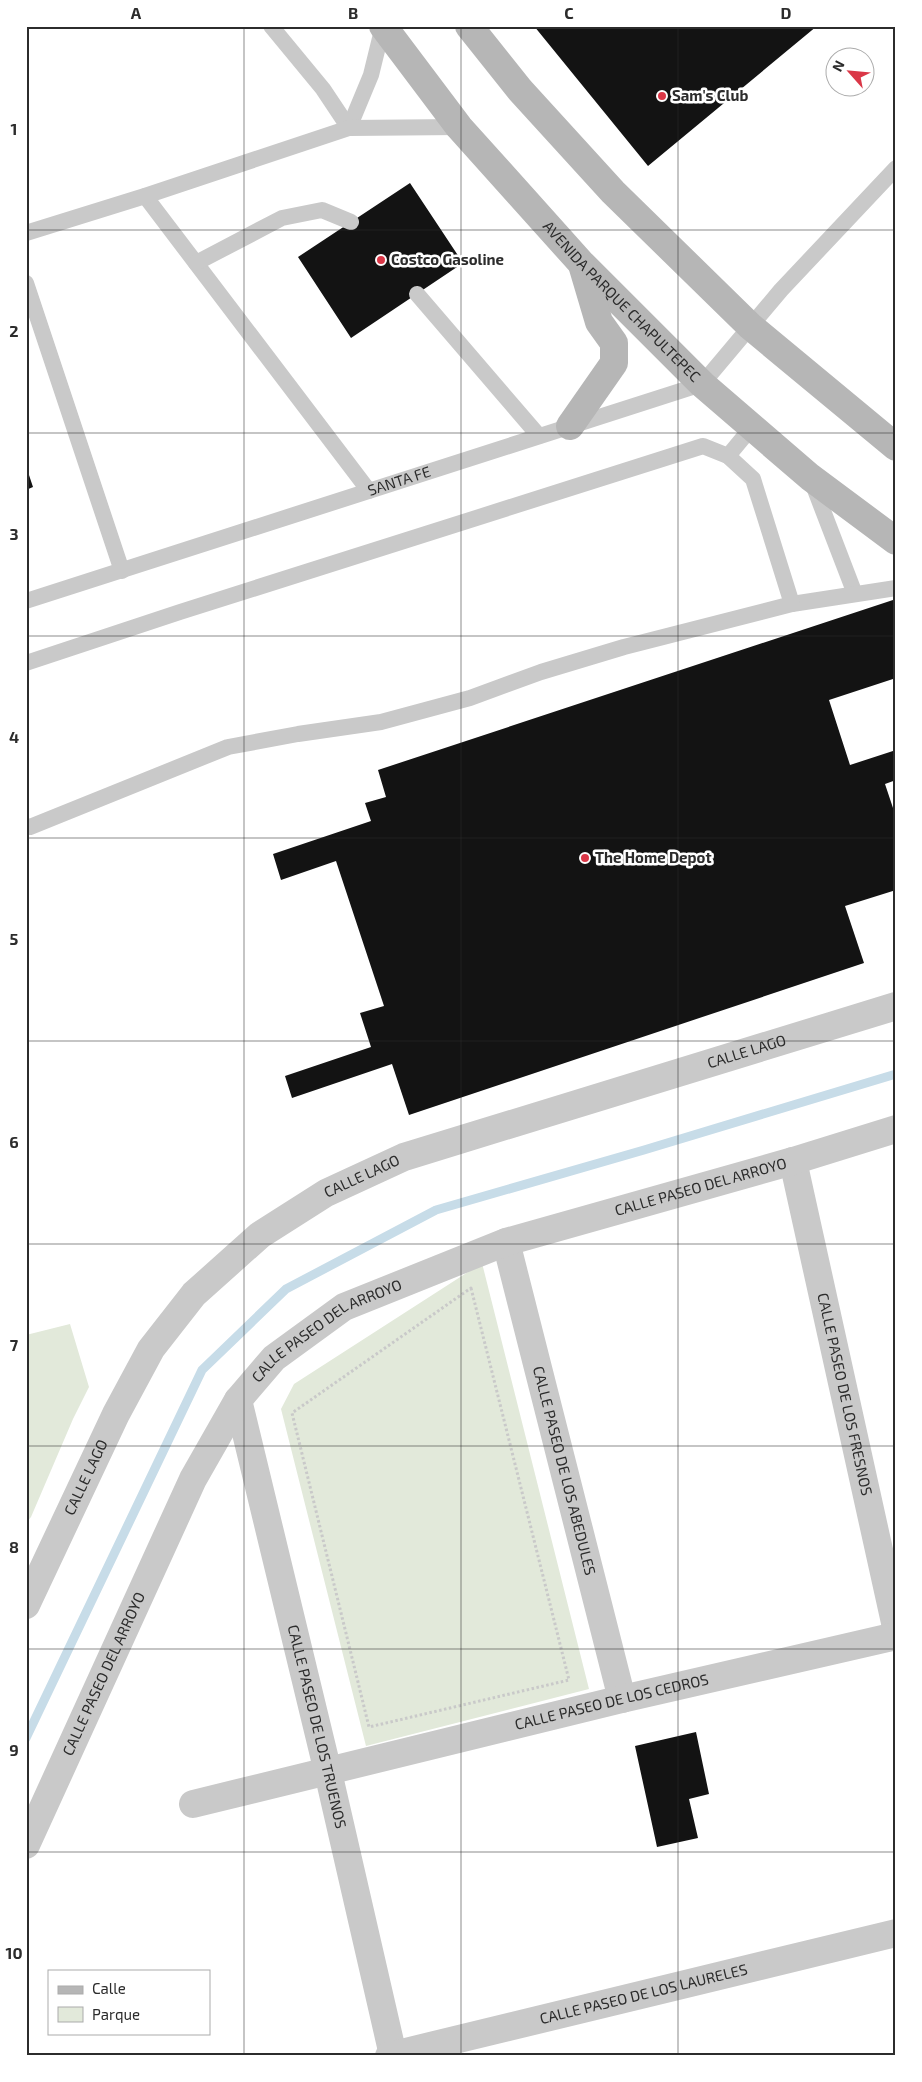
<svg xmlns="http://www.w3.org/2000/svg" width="922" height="2082" viewBox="0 0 922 2082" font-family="'Exo 2',sans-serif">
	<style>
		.green { fill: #e2e9da }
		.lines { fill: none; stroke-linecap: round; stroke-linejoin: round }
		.stream { stroke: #c7dce8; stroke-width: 9 }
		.building { fill: #131313 }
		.path { stroke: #c9c9c9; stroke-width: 3; stroke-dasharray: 2.5 2.5; stroke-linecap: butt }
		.lane { stroke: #c9c9c9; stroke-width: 16 }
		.street { stroke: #c9c9c9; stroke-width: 28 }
		.secondary { stroke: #b6b6b6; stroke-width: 28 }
		.grid { fill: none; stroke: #2c2c2c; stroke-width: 1; stroke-opacity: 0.55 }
		.poi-dot { fill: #da3747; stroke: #fff; stroke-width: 2 }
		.labels { text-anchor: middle; stroke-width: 5; stroke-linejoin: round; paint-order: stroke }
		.poi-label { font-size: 15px; font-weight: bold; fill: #2c2c2c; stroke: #fff; text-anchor: start }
		.street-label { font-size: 15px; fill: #2c2c2c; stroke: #fff }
		.neatline { fill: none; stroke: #2c2c2c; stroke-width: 2 }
		.grid-label { font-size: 16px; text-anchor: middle; font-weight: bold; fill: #2c2c2c }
	</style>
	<rect width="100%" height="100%" fill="#fff"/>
	<path class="green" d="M482,1263L589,1689L366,1746L281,1409L294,1384Z
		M70,1324L89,1387L73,1419L31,1517L26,1523V1335Z"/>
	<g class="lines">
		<path class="stream" d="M26,1738L202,1370L286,1289L436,1210L644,1150L896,1074"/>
	</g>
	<path class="building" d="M534,26H817L648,166Z
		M410,183L463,263L351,338L298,257Z
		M26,466L33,487L26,490Z
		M896,599V678L829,700L850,765L896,750V780L885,784L896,817V890L845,906L864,963L409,1115L392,1064L292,1098L285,1076L371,1047L360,1013L384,1006L336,861L281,880L273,854L371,821L365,803L386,797L378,770Z
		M696,1732L709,1794L689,1799L698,1838L657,1847L635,1746Z"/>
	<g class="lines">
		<path class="path" d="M471,1288L569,1680L369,1727L292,1413Z"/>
		<g class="lane">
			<path d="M271,26L323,89L349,128"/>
			<path d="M349,128L371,75L383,26"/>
			<path d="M145,196L369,491"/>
			<path d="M26,233L145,196L349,128L459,127"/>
			<path d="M196,263L282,218L322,210L351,222"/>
			<path d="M26,283L122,571"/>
			<path d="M417,294L539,436"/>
			<path d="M728,456L752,427"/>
			<path d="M812,482L855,594"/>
			<path id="s1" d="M26,601L702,384L781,290L896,168"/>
			<path d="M792,604L896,588"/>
			<path d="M26,663L180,612L703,446L728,456L753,479L792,604L624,647L541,672L470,698L381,722L298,734L228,747L30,827L26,826"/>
		</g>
		<g class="street">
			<path id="s2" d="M793,1161L896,1627"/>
			<path id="s3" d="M506,1242L622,1699"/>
			<path id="s4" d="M238,1400L328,1772L393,2055"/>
			<path id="s5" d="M26,1605L116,1414L151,1349L194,1294L260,1235L326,1193L404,1157L896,1006"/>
			<path id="s6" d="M193,1804L622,1699L896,1636"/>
			<path id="s7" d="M26,1845L193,1479L238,1400L274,1358L344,1307L506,1242L793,1161L896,1129"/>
			<path id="s8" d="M389,2056L896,1933"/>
		</g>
		<g class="secondary">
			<path id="s9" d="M383,26L459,127L582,264L702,384L810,477L896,541"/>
			<path d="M469,26L520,90L613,192L750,326L896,447"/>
			<path d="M570,426L614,363V343L599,322L583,268"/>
		</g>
	</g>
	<path class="grid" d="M244,26V2056M461,26V2056M678,26V2056M26,230H896M26,433H896M26,636H896M26,838H896M26,1041H896M26,1244H896M26,1446H896M26,1649H896M26,1852H896"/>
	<g class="poi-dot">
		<circle cx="662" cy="96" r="5"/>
		<circle cx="381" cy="260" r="5"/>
		<circle cx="585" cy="858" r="5"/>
	</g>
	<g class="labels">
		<g class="poi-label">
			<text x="672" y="101">Sam's Club</text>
			<text x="391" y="265">Costco Gasoline</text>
			<text x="595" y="863">The Home Depot</text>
		</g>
		<g class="street-label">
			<text dy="5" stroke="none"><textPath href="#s9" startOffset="365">AVENIDA PARQUE CHAPULTEPEC</textPath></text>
			<text dy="5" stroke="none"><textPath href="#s1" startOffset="392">SANTA FE</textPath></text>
			<text dy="5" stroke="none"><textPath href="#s5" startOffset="966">CALLE LAGO</textPath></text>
			<text dy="5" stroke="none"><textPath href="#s5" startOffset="561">CALLE LAGO</textPath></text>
			<text dy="5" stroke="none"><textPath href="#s7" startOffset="1012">CALLE PASEO DEL ARROYO</textPath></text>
			<text dy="5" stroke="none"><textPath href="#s7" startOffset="608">CALLE PASEO DEL ARROYO</textPath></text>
			<text dy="5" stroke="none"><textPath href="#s2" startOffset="239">CALLE PASEO DE LOS FRESNOS</textPath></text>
			<text dy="5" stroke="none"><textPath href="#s3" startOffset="236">CALLE PASEO DE LOS ABEDULES</textPath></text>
			<text dy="5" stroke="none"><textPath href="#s5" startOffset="141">CALLE LAGO</textPath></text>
			<text dy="5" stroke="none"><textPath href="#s7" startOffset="188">CALLE PASEO DEL ARROYO</textPath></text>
			<text dy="5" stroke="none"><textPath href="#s6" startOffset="431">CALLE PASEO DE LOS CEDROS</textPath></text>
			<text dy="5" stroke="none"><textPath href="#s4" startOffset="336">CALLE PASEO DE LOS TRUENOS</textPath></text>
			<text dy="5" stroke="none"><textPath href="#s8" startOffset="262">CALLE PASEO DE LOS LAURELES</textPath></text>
		</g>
	</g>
	<rect width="922" height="2082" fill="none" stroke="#ffffff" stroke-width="55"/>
	<rect x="48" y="1970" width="162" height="65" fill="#ffffff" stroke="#ababab"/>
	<rect x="58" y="1986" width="25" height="8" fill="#b6b6b6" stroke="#ababab"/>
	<text x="92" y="1994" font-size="15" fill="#2c2c2c">Calle</text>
	<rect x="58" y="2007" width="25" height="15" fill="#e2e9da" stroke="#ababab"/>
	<text x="92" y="2020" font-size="15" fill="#2c2c2c">Parque</text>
	<g transform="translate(850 72) rotate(297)"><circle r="24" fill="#ffffff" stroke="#ababab"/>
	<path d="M0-4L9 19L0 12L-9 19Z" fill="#da3747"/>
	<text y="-8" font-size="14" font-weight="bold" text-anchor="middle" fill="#2c2c2c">N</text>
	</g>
	<rect x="28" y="28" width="866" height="2026" class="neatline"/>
	<g class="grid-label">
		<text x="136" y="19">A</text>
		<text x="353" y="19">B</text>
		<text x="569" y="19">C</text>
		<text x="786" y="19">D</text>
		<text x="14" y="135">1</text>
		<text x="14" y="337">2</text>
		<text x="14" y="540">3</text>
		<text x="14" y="743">4</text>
		<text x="14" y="945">5</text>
		<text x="14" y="1148">6</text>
		<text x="14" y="1351">7</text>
		<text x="14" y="1553">8</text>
		<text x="14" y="1756">9</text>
		<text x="14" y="1959">10</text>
	</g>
</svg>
